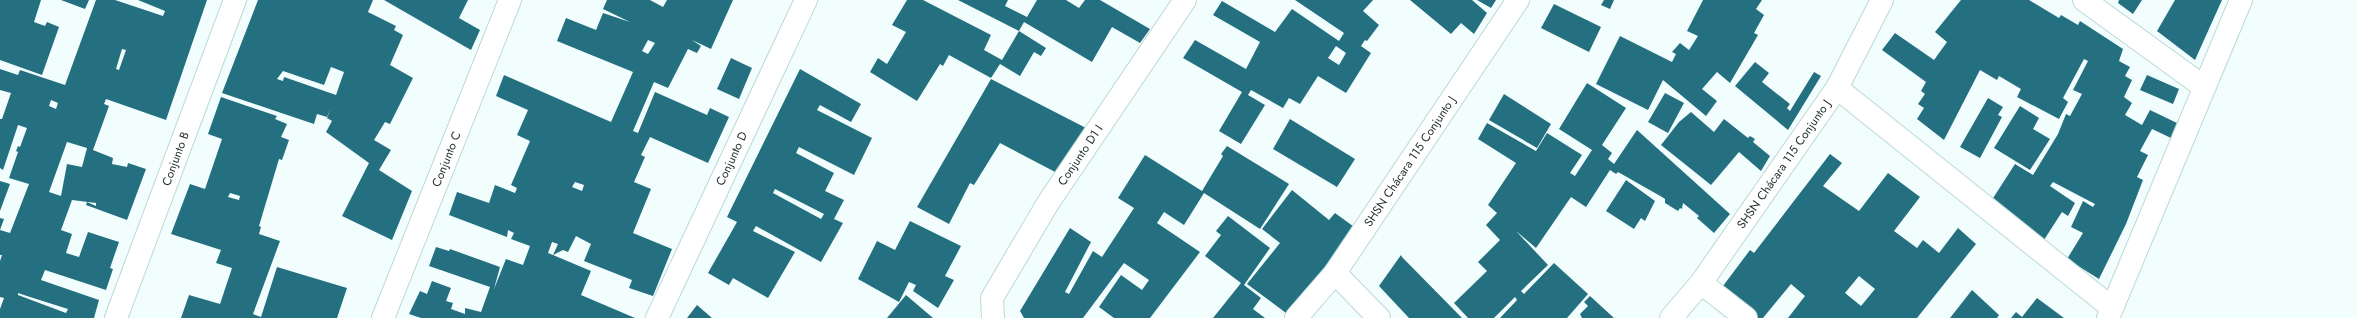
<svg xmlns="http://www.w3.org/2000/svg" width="2357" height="318" viewBox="0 0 2357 318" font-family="Jost,sans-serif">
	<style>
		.building { fill: #247081; fill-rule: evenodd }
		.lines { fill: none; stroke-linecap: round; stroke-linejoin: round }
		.minor-casing { stroke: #bbd8d7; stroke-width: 24 }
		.minor { stroke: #fff; stroke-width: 22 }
		.labels { text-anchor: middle; stroke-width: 4; stroke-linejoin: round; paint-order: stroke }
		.street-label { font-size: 12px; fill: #273232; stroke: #fff }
	</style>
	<rect width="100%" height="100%" fill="#f2fefd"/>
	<path class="building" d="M0,0H41L34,22L45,26L47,22L59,27L42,75L0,60Z
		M61,0H89L85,9Z
		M96,0H115L163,16L165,11L138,0H207L166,120L106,99L104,104L109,106L93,150L113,158L112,164L127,167L128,163L146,169L127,220L86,205L87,202L96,206V203L72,200L61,230L72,234L66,253L79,257L88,232L119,242L110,268L113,269L106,290L45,270L41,280L99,300L94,318H0V309L4,298L0,297V261L2,255H0V218L4,219L0,230L10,233L29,184L9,178L18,152L16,151L18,146L20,147L27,128L18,125L3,170L0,168V119H2L11,93L0,90V69L18,75L20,70L65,85ZM122,49L126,50L119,70L116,69ZM51,100L58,103L56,109L49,106ZM67,142L87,148L82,167L67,164L61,196L49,192ZM18,293L30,297L68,309L66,313L18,295Z
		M258,0H373L368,12L396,26L394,30L403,35L390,65L413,78L390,124L385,122L374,140L391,150L379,170L412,191L392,240L342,216L369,163L326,132L332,121L327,118L331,108L327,117L317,114L314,124L222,93ZM331,67L344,72L336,95L284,77L283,81L277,79L283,71L324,85Z
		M384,0H468L459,18L480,30L471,50Z
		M607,0H650L663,7L667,0H733L711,49L692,40L701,46L697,53L688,49L668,88L654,82L633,131L638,133L655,92L707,115L710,108L729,117L708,163L650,137L641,155L645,157L634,182L651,189L633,233L672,249L653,296L629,288L632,280L584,261L591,244L576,236L568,252L563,250L553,255L591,271L581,295L635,318H421L409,314L420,291L427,294L432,281L451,288L446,301L453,303L451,309L465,314V308L481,312L490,287L429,266L436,247L449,251L450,249L500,267L494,289L506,259L523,265L530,246L511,239L514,233L508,230L507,237L449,215L457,192L489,203L495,185L515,193L517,188L511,185L530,141L517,135L528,110L496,96L504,75L611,122L633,72L557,41L566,18L596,30L603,13L630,22L603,9ZM648,40L655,43L648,54L642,51ZM575,182L584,185L582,191L572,187ZM552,242L558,244L553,255L548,253Z
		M907,0H923L991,35L984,50L1002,60L1019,31L958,0H1008L1005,6L1027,17L1037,0H1066L1079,8L1085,0H1100L1150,29L1140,43L1112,27L1092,62L1024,22L1019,31L1046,48L1041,56L1034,52L1020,76L1000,64L991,78L949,55L943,66L940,64L917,101L870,72L878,58L887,64L906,32L892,25Z
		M1295,0H1373L1363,11L1379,25L1367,41L1365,40L1361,46L1371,53L1346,93L1318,76L1300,104L1289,98L1283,108L1251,90L1248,95L1265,105L1241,144L1219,131L1242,92L1183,58L1195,40L1246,69L1260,42L1213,15L1222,1L1275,32L1292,9L1339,41L1344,33ZM1336,46L1346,53L1339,65L1328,58Z
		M1410,0H1472L1487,13L1474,34L1461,23L1451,34Z
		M1477,0H1496L1491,8Z
		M1604,0H1614L1610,9L1601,5Z
		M1703,0H1762L1756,9L1764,15L1754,33L1758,35L1730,83L1717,72L1702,89L1717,101L1706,116L1663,80L1648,110L1596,84L1620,36L1672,62L1676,54L1672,52L1680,43L1689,50L1698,36L1687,31Z
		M1961,0H2029L2059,18L2061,15L2078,25L2080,21L2123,49L2119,61L2130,67L2125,76L2132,80L2124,97L2132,103L2125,115L2142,125L2150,110L2177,123L2171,138L2152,129L2140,151L2148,155L2137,177L2143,180L2126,224L2099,279L2067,259L2083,233L2071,227L2083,201L2093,207L2095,204L2053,182L2050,186L2075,203L2068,216L2062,212L2042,243L1988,206L2015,164L2033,175L2058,134L2066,114L2070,116L2082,94L2073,90L2088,61L2084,59L2063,98L2068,102L2059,119L2017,97L2021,89L1999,76L1997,80L1980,70L1944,140L1917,119L1924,108L1918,104L1925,94L1921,91L1926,82L1882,50L1895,33L1934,60L1947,42L1935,32Z
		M2119,0H2142L2133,14L2118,3Z
		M2175,0H2222L2195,60L2157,31Z
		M1554,4L1601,27L1589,52L1541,28Z
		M731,58L752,68L739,99L717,89Z
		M1755,62L1769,73L1762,82L1790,104L1787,108L1790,111L1814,72L1821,76L1788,130L1735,86Z
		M800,69L861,104L851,122L820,105L817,110L872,138L854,175L799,147L796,153L834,173L825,191L844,200L834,219L843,223L821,262L756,226L753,231L795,252L768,298L733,278L729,285L708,273L737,222L727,217ZM775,189L824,214L821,219L773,193Z
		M2147,75L2179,89L2173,104L2140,90Z
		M991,79L1086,128L1059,174L1000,143L974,185L970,183L949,224L917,207Z
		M1587,83L1626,108L1602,145L1612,153L1608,159L1614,164L1637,130L1730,214L1714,233L1697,218L1699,216L1683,203L1682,209L1680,208L1678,211L1665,203V199L1662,197L1618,172L1616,174L1610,170L1586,207L1571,197L1536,248L1516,231L1548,265L1521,291L1524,294L1554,263L1588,294L1567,318H1500L1517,300L1515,297L1494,318H1468L1454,303L1487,271L1478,262L1500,240L1486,225L1497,213L1488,205L1516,163L1478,139L1487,123L1536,151L1547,133L1582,155L1570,173L1575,176L1592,150L1559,129Z
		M1665,93L1684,103L1668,133L1648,122Z
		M1504,94L1551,124L1537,148L1489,120Z
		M221,97L277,116L275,119L287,124L281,137L289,140L282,160L279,159L259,226L261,227L259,234L280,241L253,314L261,317L277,267L347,288L337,318H181L189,295L220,304L232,268L216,263L221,250L171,234L190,184L205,189L222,139L208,134ZM230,193L240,196L239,200L228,197Z
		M1988,98L2003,107L1998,115L2002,117L1980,158L1960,147Z
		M2020,106L2039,118L2033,129L2050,139L2030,170L1994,148Z
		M1691,112L1714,132L1724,119L1748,138L1750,136L1755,139L1753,142L1770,156L1761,171L1739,152L1711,185L1661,145L1679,122Z
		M1290,119L1355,159L1337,187L1273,149Z
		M1227,146L1289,184L1260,229L1204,193L1184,225L1164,212L1157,223L1200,252L1150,318H1114L1099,307L1121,275L1142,290L1149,280L1124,263L1083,318H1024L1020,311L1070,228L1091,242L1065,292L1069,294L1093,251L1102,257L1134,208L1118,198L1145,155L1202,191L1223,156L1221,154Z
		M1830,154L1842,163L1823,186L1859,211L1888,173L1920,197L1894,231L1917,248L1923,240L1939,253L1958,228L1976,244L1917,318H1788L1805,296L1791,284L1763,318H1755L1720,290L1750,250L1754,253ZM1859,276L1875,289L1861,306L1845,293Z
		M1626,180L1655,201L1645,221L1641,218L1634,229L1606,211Z
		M0,181L10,184L0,211Z
		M1292,190L1329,220L1335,213L1357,229L1290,316L1247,284L1280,243L1262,229Z
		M1228,216L1270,248L1244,285L1261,298L1253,309L1265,318H1213L1241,283L1205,256L1221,235L1216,231Z
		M910,221L961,246L945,276L954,280L938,308L913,291L916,285L909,282L899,302L858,279L877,241L895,250Z
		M1401,255L1402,257L1462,318H1409L1379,286Z
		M1972,290L1999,315L1997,318H1950Z
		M906,295L933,318H887Z
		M1590,296L1614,318H1582L1580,314L1588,306L1584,302Z
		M2037,298L2064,318H2011L2016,312L2022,317Z
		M697,305L712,318H687Z"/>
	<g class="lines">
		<defs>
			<g id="minor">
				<path d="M2084,0L2204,87"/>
				<path d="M1837,88L2112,308"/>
				<path d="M1335,273L1379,318"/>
				<path d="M1701,283L1746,318"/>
				<path id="s1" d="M116,318L235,0"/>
				<path id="s2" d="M383,318L510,0"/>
				<path id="s3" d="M657,318L806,0"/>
				<path id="s4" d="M993,318L992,298L1048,203L1185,0"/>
				<path id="s5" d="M1296,318L1335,273L1518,0"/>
				<path id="s6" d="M1671,318L1701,283L1837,88L1882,0"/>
				<path d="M2108,318L2241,0"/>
			</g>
		</defs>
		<use href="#minor" class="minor-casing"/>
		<use href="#minor" class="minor"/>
	</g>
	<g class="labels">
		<g class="street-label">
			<text dy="4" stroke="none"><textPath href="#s4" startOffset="188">Conjunto D1 I</textPath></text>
			<text dy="4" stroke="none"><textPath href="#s1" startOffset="170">Conjunto B</textPath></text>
			<text dy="4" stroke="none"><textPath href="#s2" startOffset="171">Conjunto C</textPath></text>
			<text dy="4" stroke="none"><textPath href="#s3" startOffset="176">Conjunto D</textPath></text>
			<text dy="4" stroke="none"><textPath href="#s5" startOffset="194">SHSN Chácara 115 Conjunto J</textPath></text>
			<text dy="4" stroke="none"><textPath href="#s6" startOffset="191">SHSN Chácara 115 Conjunto J</textPath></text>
		</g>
	</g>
</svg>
